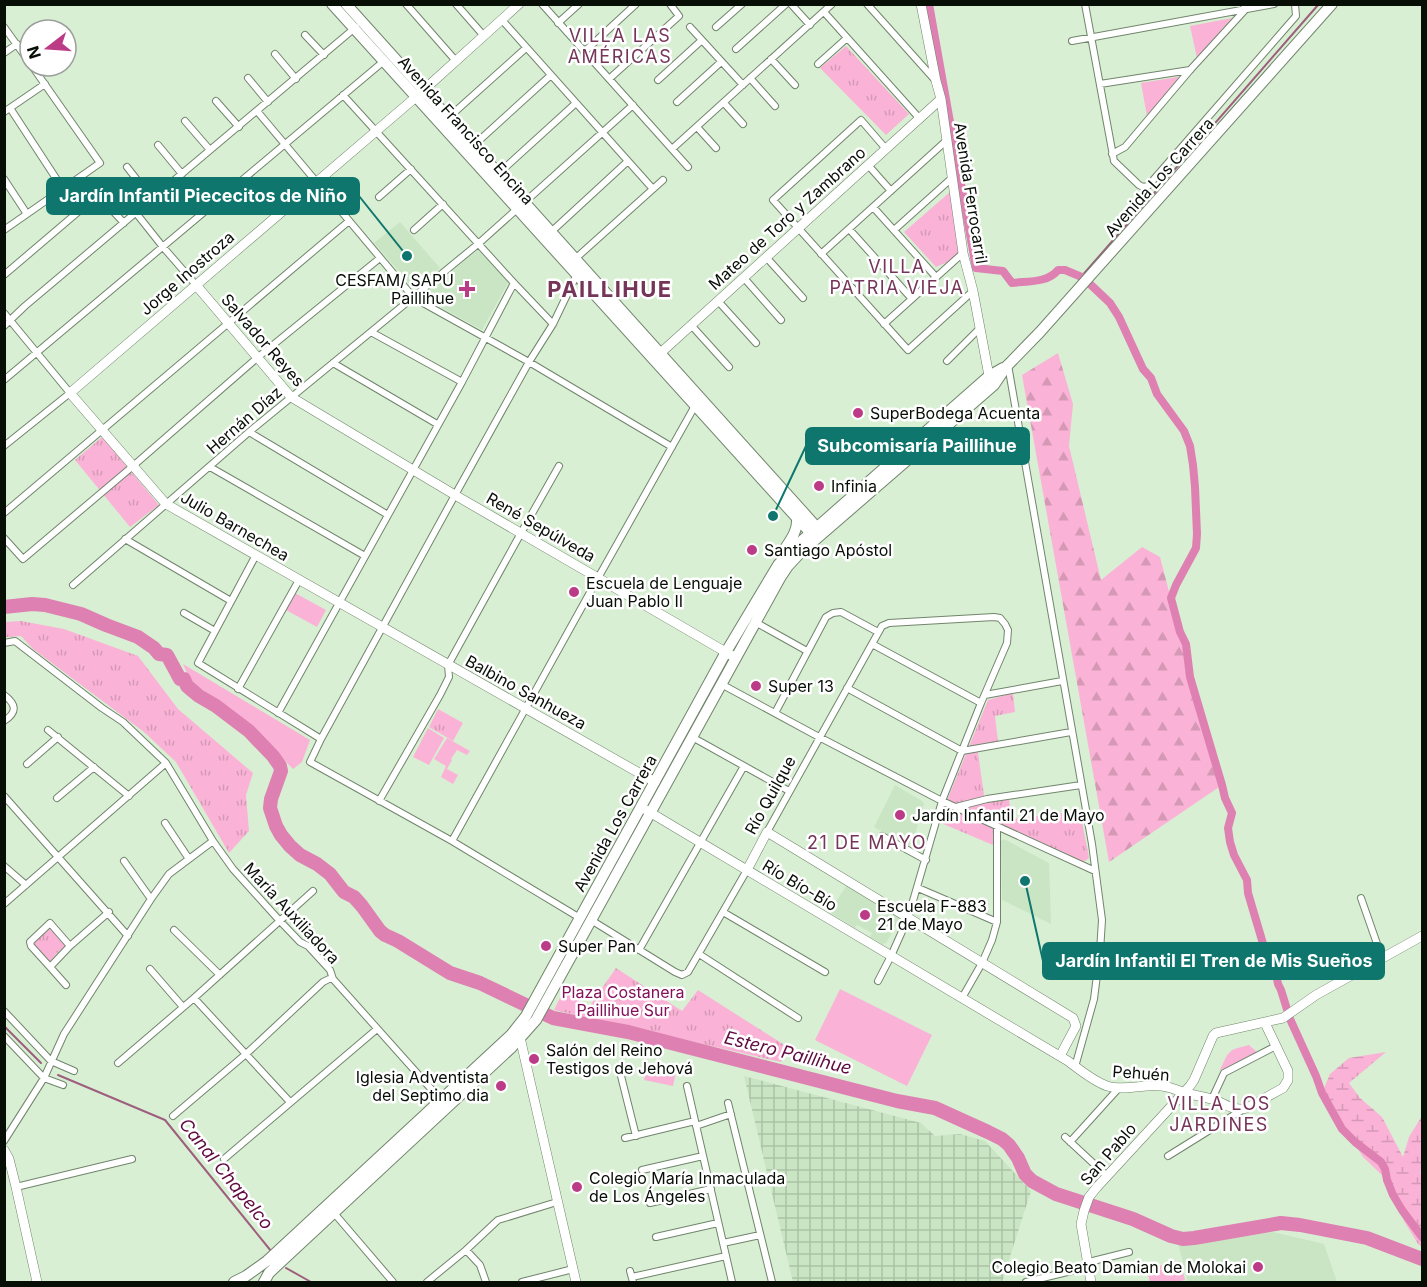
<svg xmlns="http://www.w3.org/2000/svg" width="1427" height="1287" viewBox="0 0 1427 1287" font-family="Inter,sans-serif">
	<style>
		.built { fill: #cae5c3 }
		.industrial { fill: url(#industrial-grid) }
		.grass { fill: #fab3d6 }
		.forest { fill: url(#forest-firs) }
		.wetland { fill: url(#wetland-marsh) }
		.park { fill: url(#park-tufts) }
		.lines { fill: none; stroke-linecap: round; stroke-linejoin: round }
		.stream { stroke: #9e5e7e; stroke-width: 2 }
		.canal { stroke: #de80b1; stroke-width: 8 }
		.river { stroke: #de80b1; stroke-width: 14 }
		.street-casing { stroke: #71856c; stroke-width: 8 }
		.secondary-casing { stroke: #71856c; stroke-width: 10 }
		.primary-casing { stroke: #71856c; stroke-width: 12 }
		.street { stroke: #fff; stroke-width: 6 }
		.secondary { stroke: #fff; stroke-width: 9 }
		.primary { stroke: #fff; stroke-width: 10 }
		.poi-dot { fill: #bb3b87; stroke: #fff; stroke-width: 2 }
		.labels { text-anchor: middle; stroke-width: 5; stroke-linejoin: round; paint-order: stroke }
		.street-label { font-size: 16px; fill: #070e06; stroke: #fff }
		.poi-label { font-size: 16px; fill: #070e06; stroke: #fff; text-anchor: start }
		.park-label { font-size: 16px; fill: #821159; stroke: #fff }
		.neighbourhood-label { font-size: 18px; letter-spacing: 1.5px; fill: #753558; stroke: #fff }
		.water-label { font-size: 18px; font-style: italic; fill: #600a40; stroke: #fff }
		.district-label { font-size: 22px; font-weight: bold; letter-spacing: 1.5px; fill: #753558; stroke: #fff }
		.leader { fill: none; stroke: #0f766e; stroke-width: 2 }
		.callout-dot { fill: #0f766e; stroke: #fff; stroke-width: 2 }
		.callout { fill: #0f766e; stroke: #0f766e; stroke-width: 2 }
		.callout-label { font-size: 18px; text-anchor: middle; font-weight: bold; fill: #fff }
	</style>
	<defs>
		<pattern id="industrial-grid" width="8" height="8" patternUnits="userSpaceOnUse" patternTransform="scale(1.5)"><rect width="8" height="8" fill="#cae5c3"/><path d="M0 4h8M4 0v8" fill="none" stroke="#acc3a6"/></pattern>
		<pattern id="forest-firs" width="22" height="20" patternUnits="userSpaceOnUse" patternTransform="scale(1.5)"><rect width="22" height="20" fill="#fab3d6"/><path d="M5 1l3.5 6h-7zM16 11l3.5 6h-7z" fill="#d599b6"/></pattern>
		<pattern id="wetland-marsh" width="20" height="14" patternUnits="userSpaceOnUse" patternTransform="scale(1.5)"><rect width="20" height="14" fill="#fab3d6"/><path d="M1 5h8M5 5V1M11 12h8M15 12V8" fill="none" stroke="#d599b6"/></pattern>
		<pattern id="park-tufts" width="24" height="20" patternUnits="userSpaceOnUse" patternTransform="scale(1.5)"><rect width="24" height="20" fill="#fab3d6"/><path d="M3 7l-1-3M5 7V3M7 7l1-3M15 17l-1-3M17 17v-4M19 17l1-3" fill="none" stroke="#d599b6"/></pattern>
	</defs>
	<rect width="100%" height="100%" fill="#d8efd3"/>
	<path class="built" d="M400,222L440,268L415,290L374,243Z
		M478,250L509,281L482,330L421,296Z
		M895,785L922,801L924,804L912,844L908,845L874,827Z
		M1004,839L1049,863L1051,924L1002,900L1001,841Z
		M847,885L900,918L886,943L882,944L870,937L872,933L857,925L855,928L829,912Z
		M1273,1232L1324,1244L1337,1282H1188L1178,1243L1187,1245Z"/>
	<path class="industrial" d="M744,1076L921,1123L935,1136L960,1134L985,1141L1031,1191L1002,1282H793Z"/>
	<path class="grass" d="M1232,18L1197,58L1190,26Z
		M1183,76L1147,116L1141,83Z
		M295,593L326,610L317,627L286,610Z
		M183,664L310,740L302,762L293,769L254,729L190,680Z
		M428,728L444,738L429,765L413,757Z
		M447,738L470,751L467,755L457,750L451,759L452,760L447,769L458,775L453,784L441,777L446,766L434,759Z
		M840,989L932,1035L907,1086L815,1040Z
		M1249,1045L1258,1053L1222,1072L1220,1070C1229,1050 1228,1050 1249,1045Z
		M648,1065L676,1071L673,1086L644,1080Z
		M1180,1261L1185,1280L1175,1282H1150L1146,1269Z"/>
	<path class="forest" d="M1058,353L1073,404L1069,446L1101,580L1142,547L1160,557L1174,611L1177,619L1180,632L1186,644L1190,678L1222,785L1109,862L1022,375Z"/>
	<path class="wetland" d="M1386,1052L1349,1083L1360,1098L1382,1117L1403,1157L1409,1137L1422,1116V1171L1420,1172L1422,1176V1247L1418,1244L1404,1221L1387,1180L1363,1157L1322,1093L1330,1074L1349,1058Z"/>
	<path class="park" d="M846,46L909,114L886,135L820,68Z
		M950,192L962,256L936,267L904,232Z
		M102,437L159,505L130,527L75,460Z
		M21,621L64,629L138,656L178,709L253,773L246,795L249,831L229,853L176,762L144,732L33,649L21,636L7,637L5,638V622Z
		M1013,693L1015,712L995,716L998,741L977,746L985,802L1009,799L1011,819L1080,811L1089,858L1082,863L993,822V845L941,823L948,798L988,700Z
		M438,709L463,723L453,741L429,727Z
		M48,928H53L66,945L56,954L51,961H47L33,946V941Z
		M616,968L682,1011L698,990L789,1048L781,1062L554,1010L564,990L589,1007Z"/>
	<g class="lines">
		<path class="stream" d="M1081,277L1318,5
			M4,1026L41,1063
			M58,1075L165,1120L271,1251
			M286,1268L311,1282"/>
		<path class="canal" d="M929,4L976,268L1003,271L1012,283C1027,281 1048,283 1058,270H1065L1084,278
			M1091,285L1110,303L1119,317L1143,369L1151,378L1157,394L1184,431L1190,446L1193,465L1195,487L1197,534L1196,548L1176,585L1171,598L1180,632L1186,644L1190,677L1222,785L1225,798L1232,813L1228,828L1230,842L1234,855L1247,880L1248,893L1264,947L1276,974L1278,984L1281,990L1290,1019L1316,1076L1322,1093L1342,1129L1355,1142L1381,1162L1385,1169L1387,1180L1393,1195L1402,1210L1422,1237"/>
		<path class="river" d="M4,607L32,604L45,605L81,614L106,625L138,637L154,648L159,654L167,655L180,679H184L187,686L199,696L216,706L249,731L273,756L280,766L281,771L271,799L270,808L276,826L281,835L290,846L300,855L317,864L330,874L344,892L354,897L362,906L380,931L385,935L398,941L450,973L480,983L553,1018L628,1032L897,1101L935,1108L988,1132L1002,1139L1009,1145L1018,1158L1025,1174L1032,1181L1056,1194L1133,1219L1171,1236L1183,1239L1194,1238L1281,1223L1300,1225L1367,1238L1422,1259"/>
		<defs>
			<path id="street" d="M406,4L456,61
				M456,4L484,36
				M542,4L688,167
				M791,4L810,25
				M867,4L935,80
				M1085,4L1114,161L1139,185L1143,187L1148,186L1296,16L1295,4
				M824,12L920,119
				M502,20L653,189
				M558,23L579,4
				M4,27L30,63
				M690,27L743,85
				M716,27L742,4
				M305,35L324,55
				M1072,41L1274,4
				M736,49L786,4
				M584,52L636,4
				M4,53L17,44
				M275,54L296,79
				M771,59L795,85
				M818,64L847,38
				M248,78L268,102
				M750,78L775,106
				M609,79L679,16L670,4
				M658,80L702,40
				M1100,84L1190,70
				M343,95L514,283L553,324
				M216,101L239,127
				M677,102L721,62
				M724,103L743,124
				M10,108L63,189
				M257,111L414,298L529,362L672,447
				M4,112L45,84
				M448,118L526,48
				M185,121L210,150
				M697,127L716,148
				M158,145L182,174
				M473,146L551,75
				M672,149L832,4
				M886,149L861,120L773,200L908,350L973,291
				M1112,154L1125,147L1191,69L1245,10L1244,4
				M868,165L891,191
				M127,167L152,199
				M498,174L576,103
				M4,179L27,214
				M379,197L411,169
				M873,207L936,277
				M136,213L163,247L196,285
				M849,229L912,299
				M4,230L100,163L32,66
				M414,230L443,204
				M894,230L953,177
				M551,232L628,161
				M821,254L946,141
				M766,257L803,298
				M575,261V259L663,180
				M577,274L553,324L529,362L455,495L321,739L310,762L452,841L580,918
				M4,275L98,195L124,223
				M744,278L781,320
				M718,301L756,343
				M4,313L70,393L4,446
				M884,324L963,253
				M691,325L729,367
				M4,326L25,306L356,27
				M371,332L462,382
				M947,361L980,328
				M333,363L437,424
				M1008,365L1092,844L1102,920L1100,951L1094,999L1075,1067
				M4,380L384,61
				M249,432L388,515
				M210,467L365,556
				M4,513L349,221
				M4,538L23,559L133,466L257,358L380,258
				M125,539L231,601
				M256,555L198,663L321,739
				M73,585L249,432L478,244L633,105
				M184,613L215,631
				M755,622L807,651
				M4,643L15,641L102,708L123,722L166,763L213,841L233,869L279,920L300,942L308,946L330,970L333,979L441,1100
				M872,644L981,703
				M721,684L819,737L942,801L1095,871
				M847,688L962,751L1071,732
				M238,689L299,580
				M4,695C16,704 18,712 4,721
				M985,695L1062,681
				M278,713L462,382L514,283
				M775,713L826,617L833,613L841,612L878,632
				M48,730L129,796
				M692,737L789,791
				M27,764L58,737
				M4,796L128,936
				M57,798L94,767
				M379,801L440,695L449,677L448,665L521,533L559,466
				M956,807L987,799L1081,785
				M165,823L189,859
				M767,832L882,626L889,623L994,617L1000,618L1005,624L1008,630L1007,643L981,703L942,801L908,918L891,956L878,981
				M882,836L926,860
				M452,841L598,578L696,404
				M124,861L151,899
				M4,866L26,885
				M918,888L997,922
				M1361,898L1382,958
				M4,904L166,763
				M723,912L825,972
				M591,920L675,972L682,975L688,972L747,870
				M174,930L220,975
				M70,946L50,923L30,942L31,946L50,967L70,946L109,912
				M639,950L744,766
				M699,954L798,1018
				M50,967L66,985
				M150,969L183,1007
				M194,998L290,1102
				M962,998L982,963L992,940L997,922V826
				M4,1011L51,1061L74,1071
				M4,1036L44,1078L63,1085
				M118,1063L194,998L313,891
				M619,1068L636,1136
				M687,1086L732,1282
				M1212,1099L1224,1073L1276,1046
				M728,1103L772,1282
				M173,1116L246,1054L323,982L329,979H333
				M696,1126L731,1114
				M1065,1137L1107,1176
				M625,1138L695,1121
				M4,1141L44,1078L64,1034L151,899L169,874L213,841
				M1070,1142L1118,1089
				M1168,1156L1242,1110
				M224,1159L377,1029
				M642,1170L703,1156
				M16,1187L132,1159
				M650,1203L711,1189
				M334,1213L393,1282
				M656,1237L718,1223
				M723,1243L760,1235
				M466,1250L480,1265L486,1282
				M1089,1262L1129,1252
				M630,1271L633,1282
				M632,1277L726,1256
				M427,1282L466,1250L498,1220L557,1202
				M522,1282L573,1269
				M1026,1282L1088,1267"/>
			<path id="secondary" d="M519,4L416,97L70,393L166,504L655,782
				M921,4L936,81L941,99L963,253L973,291L989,376L992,382
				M196,285L291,397L455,495L736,658
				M655,358L941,99
				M646,810L1068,1061C1080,1070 1093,1081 1107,1086C1127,1092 1147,1082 1167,1087C1173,1088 1179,1091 1185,1093C1194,1095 1203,1097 1212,1099C1224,1103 1234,1112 1247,1108L1283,1088L1288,1080V1071L1265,1023
				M747,870L767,832L1073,1018L1076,1026L1060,1056
				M519,1033L576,1282
				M4,1150L9,1159L16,1187L37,1282
				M1091,1282L1081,1224L1084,1211L1089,1197L1097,1187L1190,1086L1194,1080L1213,1036L1216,1033L1283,1018L1316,995L1422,936"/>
			<path id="primary" d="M332,4L815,538
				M346,4L821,532
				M782,553C789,542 798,532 797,519
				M234,1282L246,1276L267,1261L511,1035L526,1016L726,652L778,565L798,544L989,376L1003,368
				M264,1282L269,1273L512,1047L536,1020L780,578L788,566L800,553L994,385L1006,367L1040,332L1332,4"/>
		</defs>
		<use href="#street" class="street-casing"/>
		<use href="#secondary" class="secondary-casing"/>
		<use href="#primary" class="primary-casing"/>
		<use href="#street" class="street"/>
		<use href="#secondary" class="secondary"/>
		<use href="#primary" class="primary"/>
	</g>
	<g class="poi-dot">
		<path d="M464 280h6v6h6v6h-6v6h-6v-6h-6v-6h6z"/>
		<circle cx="858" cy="413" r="6"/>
		<circle cx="819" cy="486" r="6"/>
		<circle cx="752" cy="550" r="6"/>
		<circle cx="574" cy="592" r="6"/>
		<circle cx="756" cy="686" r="6"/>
		<circle cx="900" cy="815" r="6"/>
		<circle cx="865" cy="915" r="6"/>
		<circle cx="546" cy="946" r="6"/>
		<circle cx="534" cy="1059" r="6"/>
		<circle cx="501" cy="1086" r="6"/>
		<circle cx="577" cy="1187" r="6"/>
		<circle cx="1258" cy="1267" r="6"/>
	</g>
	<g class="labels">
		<g class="street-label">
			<text transform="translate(466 130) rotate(48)" y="6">Avenida Francisco Encina</text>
			<text transform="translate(1159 177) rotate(-48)" y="6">Avenida Los Carrera</text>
			<text transform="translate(971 193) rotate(81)" y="6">Avenida Ferrocarril</text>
			<text transform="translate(787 218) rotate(-42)" y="6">Mateo de Toro y Zambrano</text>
			<text transform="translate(187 273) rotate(-41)" y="6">Jorge Inostroza</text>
			<text transform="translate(263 340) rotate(49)" y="6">Salvador Reyes</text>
			<text transform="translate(244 420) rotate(-41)" y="6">Hernán Díaz</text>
			<text transform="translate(235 526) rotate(30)" y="6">Julio Barnechea</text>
			<text transform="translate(541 527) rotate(30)" y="6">René Sepúlveda</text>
			<text transform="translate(526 692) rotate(29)" y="6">Balbino Sanhueza</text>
			<text transform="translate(770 795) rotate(-61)" y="6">Río Quilque</text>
			<text transform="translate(615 823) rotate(-61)" y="6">Avenida Los Carrera</text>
			<text transform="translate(800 885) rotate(31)" y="6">Río Bío-Bío</text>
			<text transform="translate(292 913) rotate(47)" y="6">María Auxiliadora</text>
			<text transform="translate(1141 1073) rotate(4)" y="6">Pehuén</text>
			<text transform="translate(1108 1154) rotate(-49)" y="6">San Pablo</text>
		</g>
		<g class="poi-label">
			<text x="454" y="286" text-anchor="end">CESFAM/ SAPU<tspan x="454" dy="18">Paillihue</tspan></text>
			<text x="870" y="419">SuperBodega Acuenta</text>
			<text x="831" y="492">Infinia</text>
			<text x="764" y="556">Santiago Apóstol</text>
			<text x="586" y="589">Escuela de Lenguaje<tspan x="586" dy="18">Juan Pablo II</tspan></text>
			<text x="768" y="692">Super 13</text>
			<text x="912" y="821">Jardín Infantil 21 de Mayo</text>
			<text x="877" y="912">Escuela F-883<tspan x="877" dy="18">21 de Mayo</tspan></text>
			<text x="558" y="952">Super Pan</text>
			<text x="546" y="1056">Salón del Reino<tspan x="546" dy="18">Testigos de Jehová</tspan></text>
			<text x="489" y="1083" text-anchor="end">Iglesia Adventista<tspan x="489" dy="18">del Septimo dia</tspan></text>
			<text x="589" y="1184">Colegio María Inmaculada<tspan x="589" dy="18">de Los Ángeles</tspan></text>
			<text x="1246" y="1273" text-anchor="end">Colegio Beato Damian de Molokai</text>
		</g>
		<g class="park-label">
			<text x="623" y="998">Plaza Costanera<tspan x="623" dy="18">Paillihue Sur</tspan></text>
		</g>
		<g class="neighbourhood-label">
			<text x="620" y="42">VILLA LAS<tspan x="620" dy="21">AMÉRICAS</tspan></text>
			<text x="897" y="273">VILLA<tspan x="897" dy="21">PATRIA VIEJA</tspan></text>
			<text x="867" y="849">21 DE MAYO</text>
			<text x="1219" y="1110">VILLA LOS<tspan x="1219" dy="21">JARDINES</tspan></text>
		</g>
		<g class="water-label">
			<text transform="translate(788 1053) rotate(14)" y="6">Estero Paillihue</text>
			<text transform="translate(226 1174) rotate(51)" y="6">Canal Chapelco</text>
		</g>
		<g class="district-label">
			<text x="610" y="297">PAILLIHUE</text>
		</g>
	</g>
	<path class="leader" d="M407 256L359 196M773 516L806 446M1025 881L1043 961"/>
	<g class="callout-dot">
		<circle cx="407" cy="256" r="6"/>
		<circle cx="773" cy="516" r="6"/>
		<circle cx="1025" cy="881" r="6"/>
	</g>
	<g class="callout">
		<rect x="47" y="178" width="312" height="36" rx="6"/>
		<rect x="806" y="428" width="223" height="36" rx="6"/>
		<rect x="1043" y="943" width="341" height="36" rx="6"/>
	</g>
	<g class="callout-label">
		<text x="203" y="202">Jardín Infantil Piececitos de Niño</text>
		<text x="917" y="452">Subcomisaría Paillihue</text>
		<text x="1214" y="967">Jardín Infantil El Tren de Mis Sueños</text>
	</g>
	<rect width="1427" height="1287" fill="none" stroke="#070e06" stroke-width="12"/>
	<g transform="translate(48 48) rotate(253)"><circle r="28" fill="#ffffff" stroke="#9c9f9b" stroke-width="1.5"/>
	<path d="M0-4.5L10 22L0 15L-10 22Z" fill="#bb3b87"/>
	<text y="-9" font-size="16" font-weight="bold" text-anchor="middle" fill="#070e06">N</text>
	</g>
</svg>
